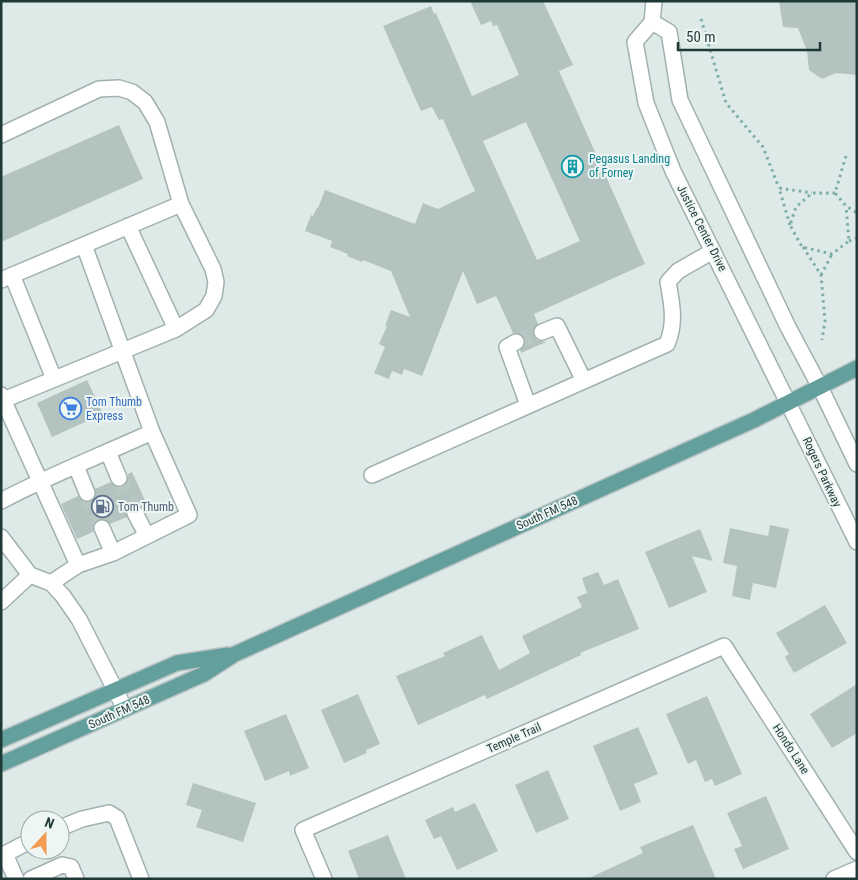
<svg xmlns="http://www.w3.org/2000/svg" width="858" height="880" viewBox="0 0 858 880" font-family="'Roboto Condensed',sans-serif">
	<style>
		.building { fill: #b3c4c0; fill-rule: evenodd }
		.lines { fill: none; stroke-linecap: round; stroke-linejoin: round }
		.minor-tunnel { stroke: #b8c7c4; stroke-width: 15; stroke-dasharray: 15 8; stroke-linecap: butt }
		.minor-casing { stroke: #a1b1af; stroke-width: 18 }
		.major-casing { stroke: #bcc4c3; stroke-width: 18 }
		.path { stroke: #7eada8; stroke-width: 3; stroke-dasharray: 2.5 4; stroke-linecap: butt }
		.minor { stroke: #fff; stroke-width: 15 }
		.major { stroke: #629f9d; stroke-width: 15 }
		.labels { text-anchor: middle; stroke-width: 4; stroke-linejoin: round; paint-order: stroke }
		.culture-label { font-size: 12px; fill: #0d838f; stroke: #eef6f4; text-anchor: start }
		.street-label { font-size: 12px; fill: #1f3937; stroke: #eef6f4 }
		.shop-label { font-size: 12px; fill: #366cbe; stroke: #eef6f4; text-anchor: start }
		.service-label { font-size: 12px; fill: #4e5e75; stroke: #eef6f4; text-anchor: start }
	</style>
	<rect width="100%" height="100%" fill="#deeae7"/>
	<path class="building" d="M470,1H543L573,65L559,71L645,264L534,314L538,324L533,330L534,336L537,340L546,342L521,353L520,350L525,343L524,338L520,334L513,333L496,296L477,304L463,271L422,376L404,369L402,375L392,371L389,379L374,373L385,347L379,344L387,326H385L391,310L410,317L391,271L363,260L362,262L347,256L348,254L330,247L332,241L305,231L311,215L313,216L317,208H318L325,190L415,224L423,203L438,209L475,191L443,119L439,120L432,107L421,111L383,26L431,6L434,14L436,13L472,96L519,75L497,25L493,26L491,21L481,25ZM526,122L580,241L537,260L483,141Z
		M779,1H857V75L836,73L822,79L809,70L807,51L798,28L783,27Z
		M119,125L143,179L1,242V177Z
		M87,380L103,414L52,437L37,403Z
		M132,472L148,507L144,510L140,505H131L127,508V517L110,524L104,519L98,520L93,526V532L77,539L61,504L78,496L85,502L91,501L96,495L95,489L111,482L117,487L123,486L128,480V474Z
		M770,525L789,529L776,588L753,583L750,600L732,596L737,566L723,563L730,528L768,536Z
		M700,529L713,561L692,556L707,592L669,608L645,552Z
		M598,572L604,585L618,579L639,629L580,653L581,655L487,699L485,695L418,725L396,676L445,656L443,653L482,635L499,670L530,653L522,636L582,607L577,597L587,593L582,578Z
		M825,605L847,643L794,673L785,657L789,654L776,633Z
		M857,684V733L832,748L810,714Z
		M358,694L380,744L366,750L367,753L344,763L321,710Z
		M707,696L742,774L715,786L712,779L705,782L696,760L688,764L666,714Z
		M286,714L309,768L290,776L289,771L265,781L244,731Z
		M638,727L658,774L634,784L641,802L620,811L593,746Z
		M548,770L569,819L536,833L515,785Z
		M193,783L256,803L243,842L196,827L202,810L186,805Z
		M766,796L789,849L743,869L734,849L742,846L727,813Z
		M475,803L498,851L457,870L441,836L434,839L425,820L453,807L455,812Z
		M693,825L716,879H587L643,853L640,847Z
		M388,835L406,879H359L348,851Z"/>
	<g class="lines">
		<path class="minor-tunnel" d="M516,342L542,332
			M119,478L135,513
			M87,493L102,528"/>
		<defs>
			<path id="minor" d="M654,1L652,22L635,42L646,103L673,171L857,542
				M652,22L669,32L680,100L788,327L820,387L857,464
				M1,135L99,89L119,88L132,92L145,102L157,122L181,204L1,280
				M128,226L176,329
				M12,275L54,379
				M542,332L557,326L584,381
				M516,342L507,347L528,405
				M1,395L78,565
				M1,401L176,329L206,310L214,296L216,282L213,269L181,204
				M108,452L119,478
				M76,466L87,493
				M372,475L667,344C676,323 672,304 668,282L678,271L713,251
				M1,501C50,475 102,455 152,432
				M135,513L147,536
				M102,528L113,553
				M1,537L30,575L51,583L63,596L79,619L125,709
				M51,583L78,565L113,553L189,515L152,432L84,245
				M1,602L30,575
				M60,828L82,819L109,813L117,818L141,879
				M16,879L5,854L30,841
				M31,879L62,865L71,867L76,879
				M324,879L303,830L724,646L857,852
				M834,879L857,869"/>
			<path id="major" d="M1,740L177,663L228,655
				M1,764L204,674L235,654L754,420L857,368"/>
		</defs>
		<use href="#minor" class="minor-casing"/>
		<use href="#major" class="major-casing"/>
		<path class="path" d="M701,19L726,103L763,147L779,188
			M846,156L835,193L846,206L857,213
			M835,193H812L796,207L790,225L802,247L832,254L849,241L846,206
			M790,225L779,188L812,193
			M849,241L857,238
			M803,247L821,275L825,321L822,340
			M821,275L832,254"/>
		<use href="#minor" class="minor"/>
		<use href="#major" class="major"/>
	</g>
	<defs>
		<symbol id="building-ring" viewBox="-11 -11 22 22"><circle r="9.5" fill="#eef6f4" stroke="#0f9aa8" stroke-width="1.5"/><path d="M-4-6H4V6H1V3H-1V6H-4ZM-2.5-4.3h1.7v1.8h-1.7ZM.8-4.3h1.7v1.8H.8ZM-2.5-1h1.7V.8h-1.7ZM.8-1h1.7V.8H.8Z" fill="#0f9aa8"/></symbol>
		<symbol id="supermarket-ring" viewBox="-11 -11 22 22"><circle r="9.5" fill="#eef6f4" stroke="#3f7fe0" stroke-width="1.5"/><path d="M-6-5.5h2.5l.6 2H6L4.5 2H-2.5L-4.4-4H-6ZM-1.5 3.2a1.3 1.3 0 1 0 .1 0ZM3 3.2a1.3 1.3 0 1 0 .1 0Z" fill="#3f7fe0"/></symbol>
		<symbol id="fuel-ring" viewBox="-11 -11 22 22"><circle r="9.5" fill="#eef6f4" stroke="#5c6f8a" stroke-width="1.5"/><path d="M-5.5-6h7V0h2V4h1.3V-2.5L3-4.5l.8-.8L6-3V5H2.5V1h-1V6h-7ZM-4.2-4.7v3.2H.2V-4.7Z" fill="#5c6f8a"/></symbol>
	</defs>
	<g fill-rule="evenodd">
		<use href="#building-ring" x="560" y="154" width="25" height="25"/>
		<use href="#supermarket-ring" x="58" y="396" width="25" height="25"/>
		<use href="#fuel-ring" x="90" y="494" width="25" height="25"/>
	</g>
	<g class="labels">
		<g class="culture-label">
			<text x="589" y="163">Pegasus Landing<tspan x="589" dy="14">of Forney</tspan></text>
		</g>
		<g class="street-label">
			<text transform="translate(702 228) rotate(63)" y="4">Justice Center Drive</text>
			<text transform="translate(822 472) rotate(65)" y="4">Rogers Parkway</text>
			<text transform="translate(547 513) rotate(-24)" y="4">South FM 548</text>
			<text transform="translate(119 712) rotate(-24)" y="4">South FM 548</text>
			<text transform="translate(514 738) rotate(-24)" y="4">Temple Trail</text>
			<text transform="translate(791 749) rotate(57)" y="4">Hondo Lane</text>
		</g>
		<g class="shop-label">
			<text x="86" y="406">Tom Thumb<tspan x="86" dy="14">Express</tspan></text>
		</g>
		<g class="service-label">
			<text x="118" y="511">Tom Thumb</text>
		</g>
	</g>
	<rect width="858" height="880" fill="none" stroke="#1f3937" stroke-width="5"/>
	<g transform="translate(45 835) rotate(21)"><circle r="24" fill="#eef6f4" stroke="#9baaa8"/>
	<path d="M0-4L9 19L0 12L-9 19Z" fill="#f29c54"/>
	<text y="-8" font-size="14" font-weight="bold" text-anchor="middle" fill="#1f3937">N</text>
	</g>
	<path d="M678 42v8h142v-8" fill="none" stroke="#1f3937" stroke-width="2.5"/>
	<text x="686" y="42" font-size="15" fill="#1f3937" stroke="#eef6f4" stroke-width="4" paint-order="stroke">50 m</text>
</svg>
